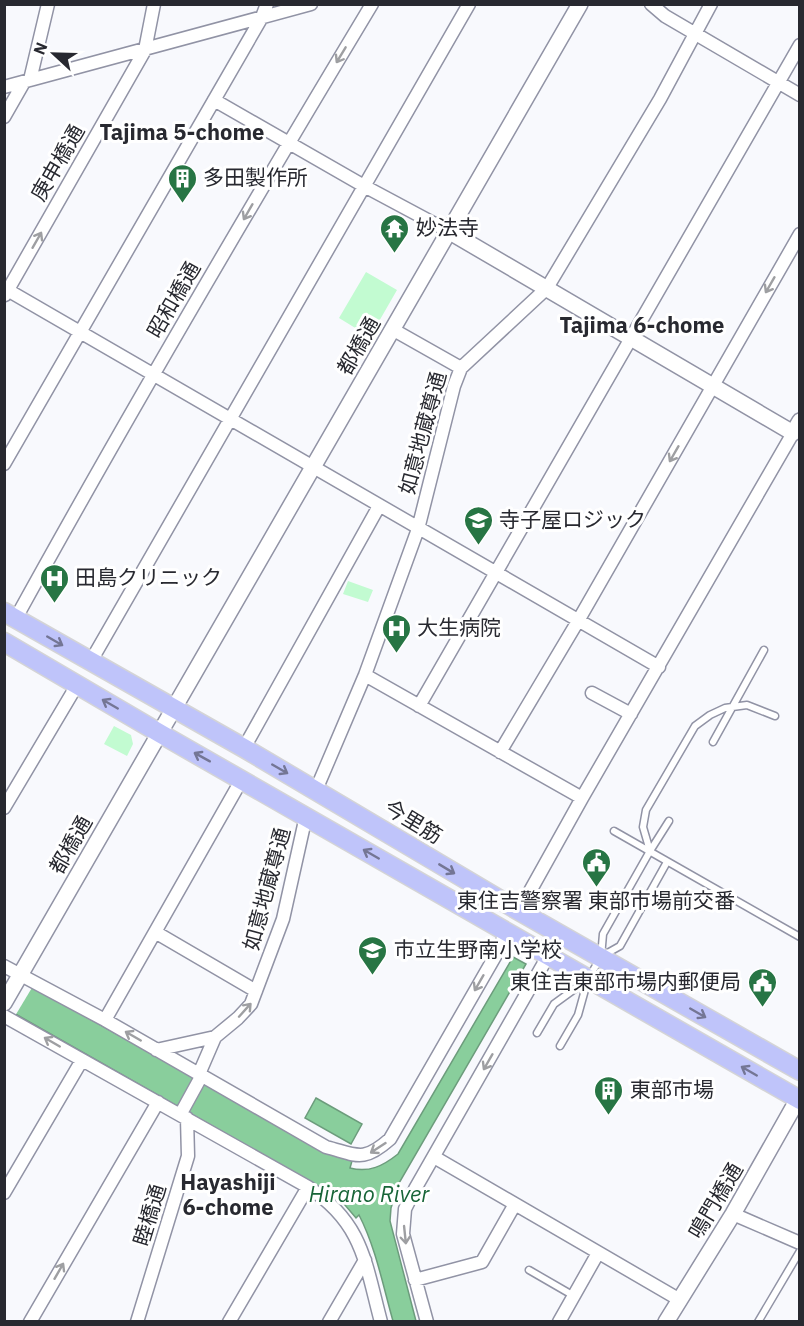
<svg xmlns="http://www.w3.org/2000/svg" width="804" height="1326" viewBox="0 0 804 1326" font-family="'IBM Plex Sans','Noto Sans JP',sans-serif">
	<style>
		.green { fill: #c2fbd1 }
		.water { fill: #89ce9c; stroke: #6c9c7c; stroke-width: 1.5 }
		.pier { fill: #f8f9fd }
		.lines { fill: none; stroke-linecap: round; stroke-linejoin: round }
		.service-casing { stroke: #9193a5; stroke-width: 9 }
		.minor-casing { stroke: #9193a5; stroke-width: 15 }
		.tertiary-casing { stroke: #9193a5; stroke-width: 18 }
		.primary-casing { stroke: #d4d4d6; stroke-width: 21 }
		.service { stroke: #fff; stroke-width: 6 }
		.minor { stroke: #fff; stroke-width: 12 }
		.tertiary { stroke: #fff; stroke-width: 15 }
		.primary { stroke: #bfc4fa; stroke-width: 18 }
		.oneway { stroke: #9e9fa2 }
		.oneway2 { stroke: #747695 }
		.labels { text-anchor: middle; stroke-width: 6; stroke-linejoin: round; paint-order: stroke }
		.street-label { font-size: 21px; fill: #282930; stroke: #fff }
		.poi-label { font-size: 21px; fill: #282930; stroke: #fff; text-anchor: start }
		.neighbourhood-label { font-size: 22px; font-weight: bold; fill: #282930; stroke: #fff }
		.water-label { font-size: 22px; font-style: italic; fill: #176437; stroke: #fff }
	</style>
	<rect width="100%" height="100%" fill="#f8f9fd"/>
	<path class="green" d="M366,272L397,290L370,337L339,318Z
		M348,581L373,590L368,602L343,594Z
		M114,726L131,735L133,744L127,756L104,744Z"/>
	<path class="water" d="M513,957L526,964L399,1183L391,1208L390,1221L416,1321H393C383,1286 376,1248 359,1215L356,1218L339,1198L5,1008V971L325,1152L352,1161L350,1168C369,1173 383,1166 398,1154Z
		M316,1098L362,1124L351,1144L305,1118Z"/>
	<path class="pier" d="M4,971L33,986L15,1016L5,1011Z"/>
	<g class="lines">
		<defs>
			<path id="service" d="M713,742L764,650
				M614,831L800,937
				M650,851L643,827L646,810L695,726L710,715L725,708L747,705L775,716
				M604,955L620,946L667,862
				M537,1033L554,1004L587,980
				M560,1046L578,1015L588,979L601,957L603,934L650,851L669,821
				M529,1270L574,1296
				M758,1322L800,1251"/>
			<path id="minor" d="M651,4L665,16L800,95
				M30,80L48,4
				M4,87L311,4
				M214,100L364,186L450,232
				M4,117L24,82
				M4,288L659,667
				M5,295L145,50L154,4
				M392,329L461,368
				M4,464L262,17L267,4
				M16,618C130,411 250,207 372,4
				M91,661L469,4
				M365,675L582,798
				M592,693L631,714
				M419,706L800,45
				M244,748L379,506
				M500,752L578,621L800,234
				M316,790L365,675L418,529L454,386L461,368L547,288L660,99L711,4
				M4,808L77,685
				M519,911L582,798L793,433
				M155,932L256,991
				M4,966L105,1020L326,1147C357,1155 363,1163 390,1139L501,946L505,931
				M4,1016L308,1187C363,1223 365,1262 381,1322
				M105,1020L242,779
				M156,1050L215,1037L238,1018L251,1004L283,919L306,816
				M199,1074L215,1037
				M180,1115L202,1075
				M434,1157L680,1300
				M4,1193L82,1060
				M733,1214L800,1243
				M415,1280L482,1262L515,1204
				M30,1322L158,1102
				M137,1322L188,1156L187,1118
				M229,1322L308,1187
				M329,1322L365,1260
				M427,1322L403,1234L405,1209L415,1189L548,956
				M559,1322L598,1253"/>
			<path id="tertiary" d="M450,232L793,433L800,421
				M4,1003L580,4
				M666,1322L733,1214L798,1099"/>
			<path id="primary" d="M4,612L244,748L519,911L800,1071
				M4,642L161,734L800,1100"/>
		</defs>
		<use href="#service" class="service-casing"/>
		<use href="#minor" class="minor-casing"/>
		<use href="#tertiary" class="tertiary-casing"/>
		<use href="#primary" class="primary-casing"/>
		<use href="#service" class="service"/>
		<use href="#minor" class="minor"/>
		<use href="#tertiary" class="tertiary"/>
		<use href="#primary" class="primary"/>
	</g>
	<defs><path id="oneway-shaft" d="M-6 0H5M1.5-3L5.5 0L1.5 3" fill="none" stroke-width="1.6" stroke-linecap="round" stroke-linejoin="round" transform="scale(1.5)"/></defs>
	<g class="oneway">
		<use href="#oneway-shaft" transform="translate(341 55) rotate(121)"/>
		<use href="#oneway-shaft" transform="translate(248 212) rotate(120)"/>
		<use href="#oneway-shaft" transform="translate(37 240) rotate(-60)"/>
		<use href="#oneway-shaft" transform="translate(770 285) rotate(120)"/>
		<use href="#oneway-shaft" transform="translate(674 454) rotate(120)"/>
		<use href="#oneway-shaft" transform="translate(479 983) rotate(120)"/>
		<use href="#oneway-shaft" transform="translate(245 1010) rotate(-48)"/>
		<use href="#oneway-shaft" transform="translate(133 1036) rotate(-150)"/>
		<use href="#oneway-shaft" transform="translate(52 1042) rotate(-150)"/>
		<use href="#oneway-shaft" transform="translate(488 1062) rotate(120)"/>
		<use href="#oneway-shaft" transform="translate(378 1148) rotate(147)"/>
		<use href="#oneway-shaft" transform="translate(405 1235) rotate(84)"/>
		<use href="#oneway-shaft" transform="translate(59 1271) rotate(-60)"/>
	</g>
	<g class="oneway2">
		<use href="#oneway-shaft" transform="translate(55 641) rotate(30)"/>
		<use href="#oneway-shaft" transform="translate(110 704) rotate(-150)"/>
		<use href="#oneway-shaft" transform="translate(202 757) rotate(-151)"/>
		<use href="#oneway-shaft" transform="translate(280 769) rotate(30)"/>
		<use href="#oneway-shaft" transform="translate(371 854) rotate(-150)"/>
		<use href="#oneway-shaft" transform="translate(447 869) rotate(31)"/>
		<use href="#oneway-shaft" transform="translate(698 1013) rotate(30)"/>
		<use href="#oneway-shaft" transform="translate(749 1071) rotate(-150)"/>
	</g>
	<defs>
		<symbol id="building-pin" viewBox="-11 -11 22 30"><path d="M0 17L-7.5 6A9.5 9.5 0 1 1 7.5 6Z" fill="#277544" stroke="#fff"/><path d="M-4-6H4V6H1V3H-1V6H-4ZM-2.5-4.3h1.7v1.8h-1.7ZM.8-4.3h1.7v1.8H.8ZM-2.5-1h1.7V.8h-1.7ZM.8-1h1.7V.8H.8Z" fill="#fff"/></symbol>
		<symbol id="temple-pin" viewBox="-11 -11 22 30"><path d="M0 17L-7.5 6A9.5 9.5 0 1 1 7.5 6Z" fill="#277544" stroke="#fff"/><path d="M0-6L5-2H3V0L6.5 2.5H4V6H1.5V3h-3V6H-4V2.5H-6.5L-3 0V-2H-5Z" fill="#fff"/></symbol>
		<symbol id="school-pin" viewBox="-11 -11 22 30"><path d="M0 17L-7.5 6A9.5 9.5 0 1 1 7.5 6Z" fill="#277544" stroke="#fff"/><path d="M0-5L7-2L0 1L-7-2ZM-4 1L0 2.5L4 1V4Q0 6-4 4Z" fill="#fff"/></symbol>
		<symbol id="hospital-pin" viewBox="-11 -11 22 30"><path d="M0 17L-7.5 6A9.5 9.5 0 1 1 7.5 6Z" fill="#277544" stroke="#fff"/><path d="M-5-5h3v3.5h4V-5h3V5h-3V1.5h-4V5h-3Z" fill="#fff"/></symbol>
		<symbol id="civic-pin" viewBox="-11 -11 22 30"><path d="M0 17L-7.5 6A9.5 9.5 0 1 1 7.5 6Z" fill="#277544" stroke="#fff"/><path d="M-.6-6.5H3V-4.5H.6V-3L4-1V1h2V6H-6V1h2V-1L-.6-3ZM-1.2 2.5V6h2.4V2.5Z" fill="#fff"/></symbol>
	</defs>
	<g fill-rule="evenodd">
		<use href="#building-pin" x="166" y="162" width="33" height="45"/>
		<use href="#temple-pin" x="378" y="212" width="33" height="45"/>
		<use href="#school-pin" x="462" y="504" width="33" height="45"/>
		<use href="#hospital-pin" x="38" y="562" width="33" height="45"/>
		<use href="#hospital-pin" x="380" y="612" width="33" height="45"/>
		<use href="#civic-pin" x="580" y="846" width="33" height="45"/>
		<use href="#school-pin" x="356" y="934" width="33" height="45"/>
		<use href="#civic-pin" x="746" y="966" width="33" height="45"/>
		<use href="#building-pin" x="592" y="1074" width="33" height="45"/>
	</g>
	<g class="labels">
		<g class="street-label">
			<text transform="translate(58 163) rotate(-60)" y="7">庚申橋通</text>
			<text transform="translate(174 300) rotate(-60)" y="7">昭和橋通</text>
			<text transform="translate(359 346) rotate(-60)" y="7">都橋通</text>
			<text transform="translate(423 433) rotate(-75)" y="7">如意地蔵尊通</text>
			<text transform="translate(413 822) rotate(31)" y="7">今里筋</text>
			<text transform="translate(71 845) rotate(-60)" y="7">都橋通</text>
			<text transform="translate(267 889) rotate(-75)" y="7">如意地蔵尊通</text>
			<text transform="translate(716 1201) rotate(-59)" y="7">鳴門橋通</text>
			<text transform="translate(150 1215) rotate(-73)" y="7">睦橋通</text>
		</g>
		<g class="poi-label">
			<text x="203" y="185">多田製作所</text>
			<text x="416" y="235">妙法寺</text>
			<text x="499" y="527">寺子屋ロジック</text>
			<text x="75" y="585">田島クリニック</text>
			<text x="417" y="635">大生病院</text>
			<text x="596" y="908" text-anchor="middle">東住吉警察署 東部市場前交番</text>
			<text x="394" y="957">市立生野南小学校</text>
			<text x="741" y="989" text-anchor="end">東住吉東部市場内郵便局</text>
			<text x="630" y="1097">東部市場</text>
		</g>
		<g class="neighbourhood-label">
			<text x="182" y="140">Tajima 5-chome</text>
			<text x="642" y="333">Tajima 6-chome</text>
			<text x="228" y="1190">Hayashiji<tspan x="228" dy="25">6-chome</tspan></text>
		</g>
		<g class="water-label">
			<text x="369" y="1202">Hirano River</text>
		</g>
	</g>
	<rect width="804" height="1326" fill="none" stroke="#282930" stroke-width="12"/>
	<g transform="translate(54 54) rotate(292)" stroke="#ffffff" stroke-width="4.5" paint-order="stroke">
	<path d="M0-4.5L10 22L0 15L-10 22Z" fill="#282930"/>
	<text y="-9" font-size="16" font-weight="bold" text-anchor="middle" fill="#282930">N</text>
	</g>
</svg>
